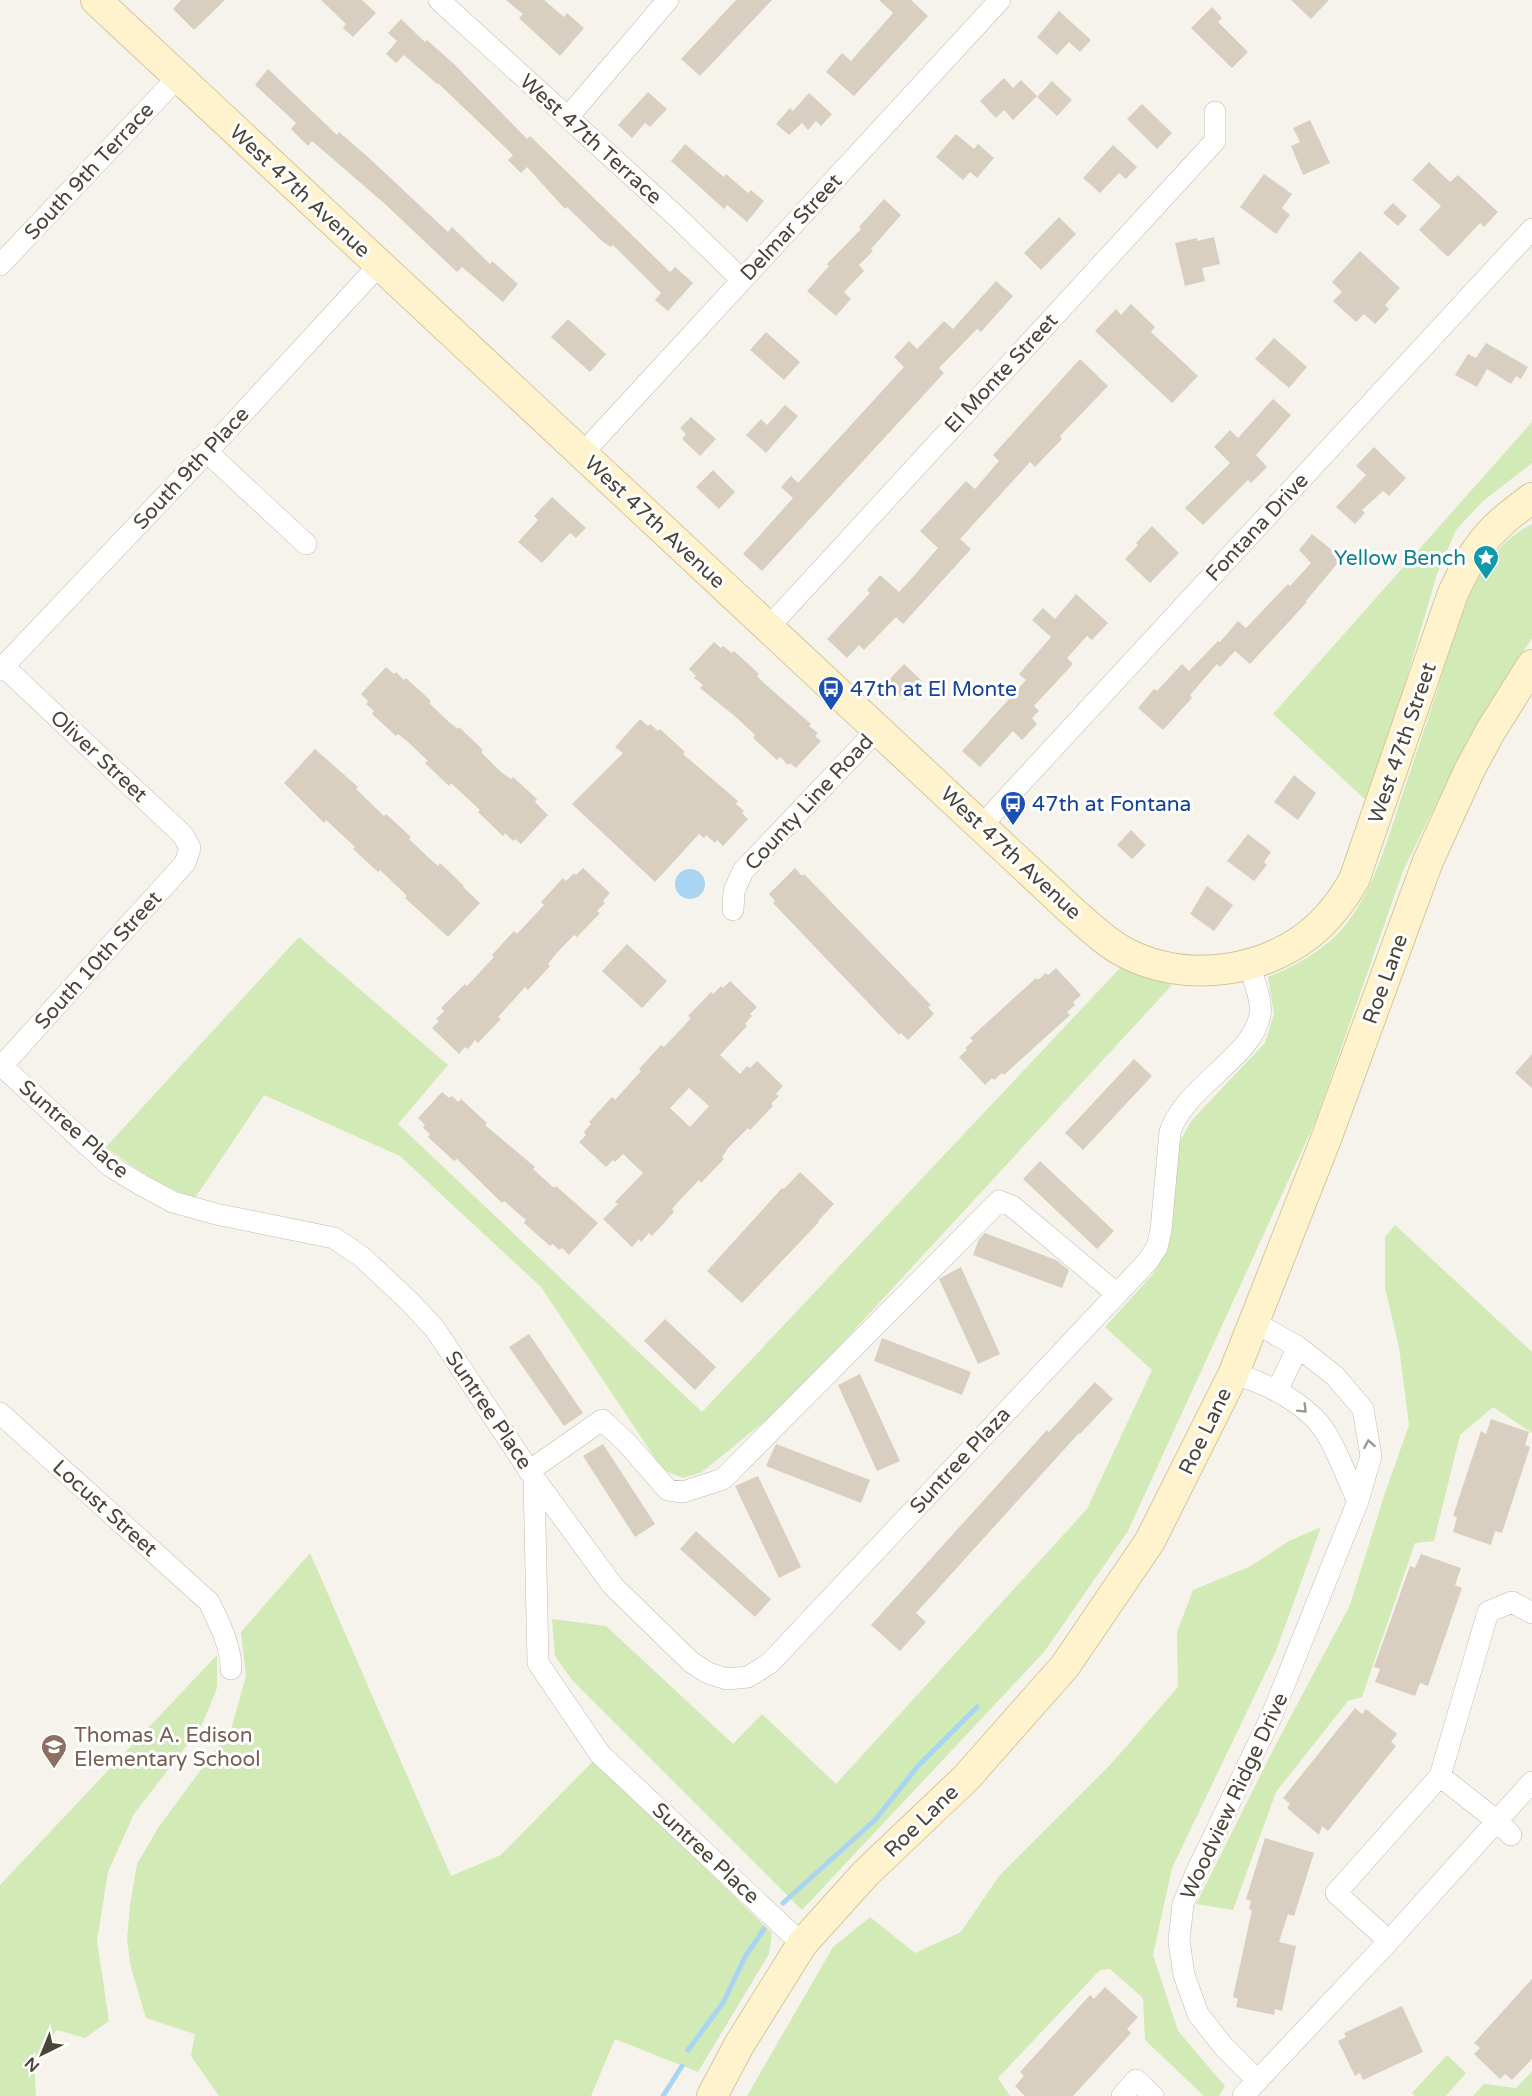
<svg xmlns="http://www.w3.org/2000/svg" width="1532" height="2096" viewBox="0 0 1532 2096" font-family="'Varela Round',sans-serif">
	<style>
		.green { fill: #d2eab5 }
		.water { fill: #a9d4f2 }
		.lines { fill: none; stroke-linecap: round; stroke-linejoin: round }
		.stream { stroke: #a9d4f2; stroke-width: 5 }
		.building { fill: #d8cfc1; fill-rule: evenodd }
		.street-casing { stroke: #c2bbae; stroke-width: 22 }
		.secondary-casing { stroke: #d6c79b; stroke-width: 32 }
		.street { stroke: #fff; stroke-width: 21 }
		.secondary { stroke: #fff3cd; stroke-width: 30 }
		.oneway { stroke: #9c9892 }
		.labels { text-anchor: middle; stroke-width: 6; stroke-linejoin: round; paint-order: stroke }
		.street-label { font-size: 21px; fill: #4b4439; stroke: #fff }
		.culture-label { font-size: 21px; fill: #0d838f; stroke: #fff; text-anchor: end }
		.transit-label { font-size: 21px; fill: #164399; stroke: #fff; text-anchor: start }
		.education-label { font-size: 21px; fill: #785e54; stroke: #fff; text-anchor: start }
	</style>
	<rect width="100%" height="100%" fill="#f6f3ec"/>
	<path class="green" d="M1532,422V463L1483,501L1456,530L1437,574L1370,804L1273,714Z
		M1532,524V638L1469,737L1403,871L1316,1120L1128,1531L1044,1652L802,1910L572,1680L555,1656L552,1619L606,1626L733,1744L762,1714L836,1784L1087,1509L1152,1370L1105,1327L1152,1275L1168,1249L1180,1141L1192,1120L1265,1043L1274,1014L1268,977C1291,968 1311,957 1330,941C1371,906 1388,837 1405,787C1419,746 1433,704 1446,662C1462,610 1480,550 1532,524Z
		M299,937L448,1065L398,1124L702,1412L1121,967L1172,985L786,1404L702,1472L683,1478L663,1470L541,1287L400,1156L264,1095L195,1198C161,1186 134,1168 106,1147Z
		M1395,1225L1532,1352V1433L1493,1407L1460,1435L1434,1541L1415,1543L1362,1697L1348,1701L1276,1792L1233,1910L1196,1904L1273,1750L1350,1605L1384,1496L1409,1425L1399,1347L1385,1288V1237Z
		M1321,1527L1276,1651L1172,1868L1153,1955L1178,2031L1225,2086L1219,2096H1204L1145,2040L1143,1998L1110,1969L1100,1970L998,2078L1010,2096H747L833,1947L870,1917L915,1953L961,1932L999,1876L1111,1764L1178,1687L1177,1632L1193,1590L1251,1566L1289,1541Z
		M310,1553L451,1876L501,1855L594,1760L772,1933L769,1954L698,2072L615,2039L591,2096H219L191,2056L195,2034L146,2018L131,1968L127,1940L130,1905L137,1864L158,1828L231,1729L246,1676L241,1632Z
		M217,1655V1688L201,1727L134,1814L108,1872L97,1941L109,2021L85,2038L57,2030L34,2059L36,2096H0V1885Z
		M1447,2055L1466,2073L1446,2096H1415L1412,2093Z
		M1532,2071V2096H1473L1484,2084L1516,2088Z"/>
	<path class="water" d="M675 884a15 15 0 1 1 30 0a15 15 0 1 1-30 0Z"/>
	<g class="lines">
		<path class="stream" d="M783,1903L875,1820L918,1766L977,1707
			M688,2050L723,2003L745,1957L764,1929
			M663,2096L682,2066"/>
	</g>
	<path class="building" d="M181,0H225L194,30L173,9Z
		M321,0H362L376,13L353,37L343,28L346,24Z
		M506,0H544L564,17L567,13L584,28L560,56L519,18L523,14Z
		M736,0H772L700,76L681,59Z
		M879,0H911L928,16L854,96L826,72L842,53L851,61L893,13Z
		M1291,0H1329L1311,19Z
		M1212,7L1222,18L1218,22L1248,52L1232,68L1191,28Z
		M1059,11L1091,40L1080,52L1069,42L1057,55L1037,37Z
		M401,19L425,42L427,40L454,64L527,139L530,136L670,272L675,267L693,283L668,311L655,300L661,293L613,245L611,247L603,242L567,207L565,209L527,167L521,173L508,160L513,155L438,83L437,84L404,55L396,63L386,54L397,41L388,33Z
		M268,69L337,135L339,132L368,157L448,232L452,227L490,264L492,261L518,284L503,302L462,267L457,272L385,204L312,141L308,146L291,129L296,123L255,85Z
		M1004,78L1013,88L1021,80L1037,96L1013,120L1004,110L996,118L980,101Z
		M1052,81L1072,100L1057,116L1037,97Z
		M648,92L667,109L650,127L645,123L632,138L618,125Z
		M809,93L832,114L821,126L816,121L808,130L802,123L789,135L776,124L790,108L793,111Z
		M1142,104L1172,133L1157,149L1127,119Z
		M1310,120L1330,163L1303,175L1291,146L1300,142L1293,128Z
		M956,134L974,149L978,144L994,158L977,178L970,172L963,180L936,157Z
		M685,144L724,177L726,174L748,193L751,190L764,201L747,222L727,205L724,209L671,161Z
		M1113,145L1137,167L1126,179L1119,173L1100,193L1083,178Z
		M1429,162L1450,182L1458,175L1498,212L1484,227L1480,223L1448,257L1419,230L1441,206L1412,180Z
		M1264,174L1292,194L1282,208L1290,215L1276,234L1240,207Z
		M884,199L901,215L871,249L873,251L859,265L864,271L844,292L851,299L836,316L807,291L829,266L827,264L861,229L859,227Z
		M1393,203L1407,216L1398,226L1383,213Z
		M1059,217L1076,234L1041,270L1024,253Z
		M1214,237L1220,264L1202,268L1205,281L1185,286L1175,243L1197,238V241Z
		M1360,251L1400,288L1385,305L1389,309L1375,324L1364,314L1356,322L1333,301L1342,292L1332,282Z
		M996,281L1013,296L981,332L977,329L939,368L944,373L762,571L743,554L793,498L781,487L791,476L798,483L904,367L894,357L909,341L917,349L944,321L953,329Z
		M1131,304L1155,327L1151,332L1198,376L1172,403L1095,331L1116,309L1121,315Z
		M568,319L606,354L590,372L551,337Z
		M766,332L800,362L784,380L750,350Z
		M1274,338L1307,367L1289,388L1255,359Z
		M1486,343L1528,367L1521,379L1516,376L1511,384L1487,369L1477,387L1455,375L1468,354L1476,358Z
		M1080,359L1108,386L1060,436L1062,439L1035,467L1030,462L960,539L971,549L903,624L896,617L864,650L859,645L847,658L827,639L870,593L867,590L880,575L899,592L912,578L938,548L920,531L966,481L975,489L999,461L993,455Z
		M1273,399L1291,415L1256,455L1267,467L1251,483L1248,480L1203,525L1185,508L1230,463L1214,447L1230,430L1238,438Z
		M785,405L798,416L766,453L746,435L761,419L767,425Z
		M691,417L716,439L700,456L682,439L686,434L680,428Z
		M1374,447L1406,478L1389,496L1383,491L1362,510L1365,513L1355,524L1336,507L1366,475L1356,466Z
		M713,470L735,492L719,509L696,487Z
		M552,497L586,528L576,538L570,533L542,563L518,542L538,520L534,516Z
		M1152,526L1179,553L1150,583L1125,559L1138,545L1136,543Z
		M1312,534L1342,558L1306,601L1307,602L1250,664L1235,651L1220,667L1217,664L1190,695L1192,698L1163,730L1138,708L1154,689L1157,691L1182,664L1189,671L1218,641L1220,642L1238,621L1246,628L1288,584L1290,586L1311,563L1299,550Z
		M1076,594L1108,623L1092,640L1087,636L1067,658L1073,664L1034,706L1039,711L1032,718L1037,724L1022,740L1013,731L980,767L962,751L1026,680L1019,674L1051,637L1032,620L1043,608L1055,619Z
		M714,642L721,648L723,646L732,653L734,651L759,674L757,676L765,684L811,724L809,726L818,733L815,736L821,741L796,768L790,763L788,765L780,757L777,760L753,738L755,735L737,718L700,688L703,685L694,678L696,676L689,669Z
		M904,664L922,681L905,700L886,683Z
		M386,667L394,674L396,672L404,680L406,678L431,701L429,703L449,722L458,729L459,727L483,750L481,752L501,772L511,779L513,777L537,799L535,802L548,815L521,844L515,839L513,841L505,833L503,836L478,812L480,810L451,783L449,786L425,763L428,761L407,741L398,734L396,736L372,714L374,711L366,704L368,701L361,694Z
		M640,719L648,726L650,724L658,731L660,729L685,752L683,754L738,801L736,804L744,811L742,813L748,819L723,846L717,840L715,843L706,835L704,838L699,834L655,882L572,804L623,753L615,747Z
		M315,749L358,787L356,789L384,816L386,814L411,837L409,839L429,858L438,866L440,863L464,886L463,887L480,903L448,937L405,898L407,896L401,890L380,870L378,872L353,849L355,847L326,820L324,823L284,783Z
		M1294,775L1316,793L1298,820L1274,802Z
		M1131,830L1146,845L1132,859L1117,845Z
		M1248,834L1271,852L1264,862L1267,865L1254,881L1227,861Z
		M583,868L610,893L603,901L605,903L597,911L600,913L577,937L574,935L555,955L548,964L550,966L528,990L525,987L498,1017L501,1019L478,1043L475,1040L468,1049L465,1047L459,1054L432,1028L439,1021L436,1019L444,1011L441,1008L465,984L467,986L494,957L492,955L514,931L517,934L544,905L541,902L563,878L566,881L574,873L576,875Z
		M795,868L802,876L804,874L931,1005L928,1007L934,1014L908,1040L901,1033L899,1035L773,903L775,901L769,894Z
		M1207,886L1233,905L1214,931L1190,914Z
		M627,944L667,981L642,1008L602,971Z
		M1056,968L1081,995L1073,1002L1075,1005L1067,1012L1070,1015L1004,1075L1002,1073L994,1080L992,1078L985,1085L959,1057L967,1050L965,1048L973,1041L970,1038L1036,978L1038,980L1046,973L1048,975Z
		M730,981L757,1007L750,1014L752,1016L745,1024L747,1026L720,1055L740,1074L747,1066L750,1068L757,1061L783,1086L776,1094L779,1096L771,1104L773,1106L750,1130L748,1128L728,1148L722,1157L724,1159L701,1183L699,1180L679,1201L672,1209L674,1212L652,1236L649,1233L641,1242L639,1239L632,1247L603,1219L618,1204L615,1202L643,1173L623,1154L615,1162L613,1160L606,1167L579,1142L586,1135L584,1132L591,1124L589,1122L612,1097L615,1100L641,1071L639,1069L661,1045L664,1047L683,1027L691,1018L688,1016L711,992L713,994L721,986L723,988ZM689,1088L709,1106L690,1127L670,1108Z
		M1532,1054V1088L1515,1073Z
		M1134,1059L1152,1076L1083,1150L1065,1133Z
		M442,1092L449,1098L452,1096L458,1102L461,1099L487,1123L485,1125L535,1167L533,1169L554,1188L556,1186L598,1223L569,1255L562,1248L559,1250L553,1244L550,1246L524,1223L526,1220L504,1201L502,1203L457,1159L454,1161L428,1137L430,1134L423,1128L425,1125L418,1118Z
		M1040,1161L1114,1231L1097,1249L1023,1179Z
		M800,1172L834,1204L818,1221L819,1222L742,1303L707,1271L782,1188L784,1189Z
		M985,1233L1056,1260L1069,1270L1062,1288L973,1255L979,1239Z
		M961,1267L1000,1354L978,1364L939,1279Z
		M665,1319L716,1367L695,1390L644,1341Z
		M529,1334L583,1413L564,1426L509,1347Z
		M882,1338L971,1372L962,1395L874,1361Z
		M860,1374L900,1461L877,1471L838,1385Z
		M1095,1382L1113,1399L1080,1434L1079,1433L916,1613L926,1622L900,1651L871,1625L1047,1430L1049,1432Z
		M1491,1419L1529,1432L1525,1445L1530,1447L1502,1533L1495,1531L1491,1545L1453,1532L1457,1517L1453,1516L1481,1431L1486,1434Z
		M603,1444L655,1524L635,1537L583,1456Z
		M776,1444L870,1480L861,1503L766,1466Z
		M758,1476L801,1567L779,1578L735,1486Z
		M696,1531L771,1599L755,1617L680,1549Z
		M1421,1554L1461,1568L1455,1585L1462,1588L1428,1686L1420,1683L1415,1696L1375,1682L1380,1669L1374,1667L1410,1566L1415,1568Z
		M1355,1708L1362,1714L1366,1709L1397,1734L1391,1742L1396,1746L1328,1831L1322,1826L1319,1835L1287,1808L1290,1804L1283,1798Z
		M1265,1838L1314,1853L1294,1916L1288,1914L1279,1942L1296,1946L1282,2011L1275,2009L1274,2015L1236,2007L1238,1999L1233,1997L1252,1910L1249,1909L1251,1901L1246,1899Z
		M1532,1979V2059L1512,2080L1505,2074L1500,2079L1474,2054L1480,2048L1474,2043Z
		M1105,1987L1138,2017L1127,2029L1131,2033L1073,2096H1025L1015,2086L1024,2076L1020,2072L1090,1995L1094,1999Z
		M1402,2006L1423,2052L1363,2080L1360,2073L1355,2076L1338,2041L1346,2037L1344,2033Z"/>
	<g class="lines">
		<defs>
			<path id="street" d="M439,0L676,216L741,279
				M568,117L668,0
				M0,265L178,77
				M207,452L306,544
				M582,454L1000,0
				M768,628L1215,141V112
				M0,670L207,452L379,265
				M982,825L1532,229
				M733,910L734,891L743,871L878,729
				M2,1066L110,1166L143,1186L173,1202L216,1214L334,1238L362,1257L410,1302L435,1329L534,1478L538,1663L600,1754L802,1944
				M0,1068L185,863L190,848L183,835L3,666
				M1254,1322L1298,1347L1335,1376L1363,1409L1371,1456L1358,1501L1272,1715L1196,1873L1183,1904L1179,1941L1184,1975L1198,2014L1224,2047L1257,2080
				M1233,1375C1262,1379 1310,1406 1326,1433C1339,1454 1347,1479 1358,1501
				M1277,1391L1298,1347
				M0,1413L209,1602C219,1623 231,1645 231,1669
				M529,1471L602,1420L626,1442L668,1490L683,1492L723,1479L999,1201L1012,1206L1117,1294
				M534,1478L613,1586L691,1662L708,1673L727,1679L748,1677L770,1663L1148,1261L1157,1247L1161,1230L1170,1132C1185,1086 1252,1058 1260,1015C1263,1002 1253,978 1249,965
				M1440,1776L1488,1612L1512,1602L1532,1613
				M1389,1941L1336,1893L1440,1776L1497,1821L1511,1835
				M1122,2096L1136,2080L1153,2096
				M1243,2096L1389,1941L1532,1782"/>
			<path id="secondary" d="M96,0L1073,912C1089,926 1105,942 1124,952C1186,985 1270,973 1321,924C1334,911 1345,896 1354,880L1453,593C1461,577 1468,561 1479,547C1492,528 1513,512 1532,498
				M712,2096L739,2045L802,1944L866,1873L966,1778L1065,1666L1150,1541L1233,1375L1254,1322L1326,1139L1428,861L1469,771L1490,732L1532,665"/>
		</defs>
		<use href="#street" class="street-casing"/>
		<use href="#secondary" class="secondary-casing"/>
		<use href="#street" class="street"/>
		<use href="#secondary" class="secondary"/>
	</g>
	<defs><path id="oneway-chevron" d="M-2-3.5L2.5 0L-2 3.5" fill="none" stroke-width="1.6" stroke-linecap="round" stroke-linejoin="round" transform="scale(1.5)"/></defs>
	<g class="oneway">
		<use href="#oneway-chevron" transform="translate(1303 1409) rotate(45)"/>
		<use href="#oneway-chevron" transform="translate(1369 1444) rotate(-100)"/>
	</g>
	<defs>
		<symbol id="sight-pin" viewBox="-11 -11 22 30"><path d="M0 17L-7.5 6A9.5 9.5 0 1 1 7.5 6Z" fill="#0f9aa8" stroke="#fff"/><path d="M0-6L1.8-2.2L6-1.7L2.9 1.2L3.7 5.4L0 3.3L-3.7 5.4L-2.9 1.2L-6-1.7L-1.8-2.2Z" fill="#fff"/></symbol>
		<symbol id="bus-pin" viewBox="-11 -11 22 30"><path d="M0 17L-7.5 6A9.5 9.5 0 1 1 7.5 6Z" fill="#1a4fb4" stroke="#fff"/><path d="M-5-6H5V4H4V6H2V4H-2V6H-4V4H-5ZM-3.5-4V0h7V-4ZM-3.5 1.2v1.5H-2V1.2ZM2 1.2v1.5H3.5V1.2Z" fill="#fff"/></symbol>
		<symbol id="school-pin" viewBox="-11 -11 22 30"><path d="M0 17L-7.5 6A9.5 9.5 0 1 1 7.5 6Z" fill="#8d6e63" stroke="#fff"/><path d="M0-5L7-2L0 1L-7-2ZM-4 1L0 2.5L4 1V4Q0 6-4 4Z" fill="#fff"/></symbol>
	</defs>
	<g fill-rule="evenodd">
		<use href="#sight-pin" x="1471" y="543" width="30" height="40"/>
		<use href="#bus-pin" x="816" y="674" width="30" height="40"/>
		<use href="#bus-pin" x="998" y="789" width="30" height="40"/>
		<use href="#school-pin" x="39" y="1732" width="30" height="40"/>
	</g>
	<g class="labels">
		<g class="street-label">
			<text transform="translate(591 139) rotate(42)" y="7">West 47th Terrace</text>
			<text transform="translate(89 171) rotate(-47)" y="7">South 9th Terrace</text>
			<text transform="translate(300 191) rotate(43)" y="7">West 47th Avenue</text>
			<text transform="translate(791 227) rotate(-47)" y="7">Delmar Street</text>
			<text transform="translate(1001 373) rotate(-47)" y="7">El Monte Street</text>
			<text transform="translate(191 468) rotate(-47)" y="7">South 9th Place</text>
			<text transform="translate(655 522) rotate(43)" y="7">West 47th Avenue</text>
			<text transform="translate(1257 527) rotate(-47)" y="7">Fontana Drive</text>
			<text transform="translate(1402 743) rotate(-71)" y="7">West 47th Street</text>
			<text transform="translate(99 756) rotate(43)" y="7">Oliver Street</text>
			<text transform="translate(809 802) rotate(-47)" y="7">County Line Road</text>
			<text transform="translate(1011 853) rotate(43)" y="7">West 47th Avenue</text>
			<text transform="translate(98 960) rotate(-48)" y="7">South 10th Street</text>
			<text transform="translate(1385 979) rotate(-70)" y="7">Roe Lane</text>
			<text transform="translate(74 1129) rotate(41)" y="7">Suntree Place</text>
			<text transform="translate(489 1410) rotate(56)" y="7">Suntree Place</text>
			<text transform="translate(1205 1431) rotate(-64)" y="7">Roe Lane</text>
			<text transform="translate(960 1460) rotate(-47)" y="7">Suntree Plaza</text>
			<text transform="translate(105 1508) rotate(42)" y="7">Locust Street</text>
			<text transform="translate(1234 1796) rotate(-65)" y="7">Woodview Ridge Drive</text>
			<text transform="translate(921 1821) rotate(-44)" y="7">Roe Lane</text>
			<text transform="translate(706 1853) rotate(43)" y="7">Suntree Place</text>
		</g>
		<g class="culture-label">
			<text x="1466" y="565">Yellow Bench</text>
		</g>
		<g class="transit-label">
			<text x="850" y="696">47th at El Monte</text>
			<text x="1032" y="811">47th at Fontana</text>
		</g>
		<g class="education-label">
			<text x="74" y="1742">Thomas A. Edison<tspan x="74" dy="24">Elementary School</tspan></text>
		</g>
	</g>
	<g transform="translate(42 2054) rotate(223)" stroke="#ffffff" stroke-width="4.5" paint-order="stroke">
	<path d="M0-4.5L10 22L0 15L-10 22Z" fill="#4b4439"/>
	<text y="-9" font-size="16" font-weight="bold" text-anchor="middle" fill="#4b4439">N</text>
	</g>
</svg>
